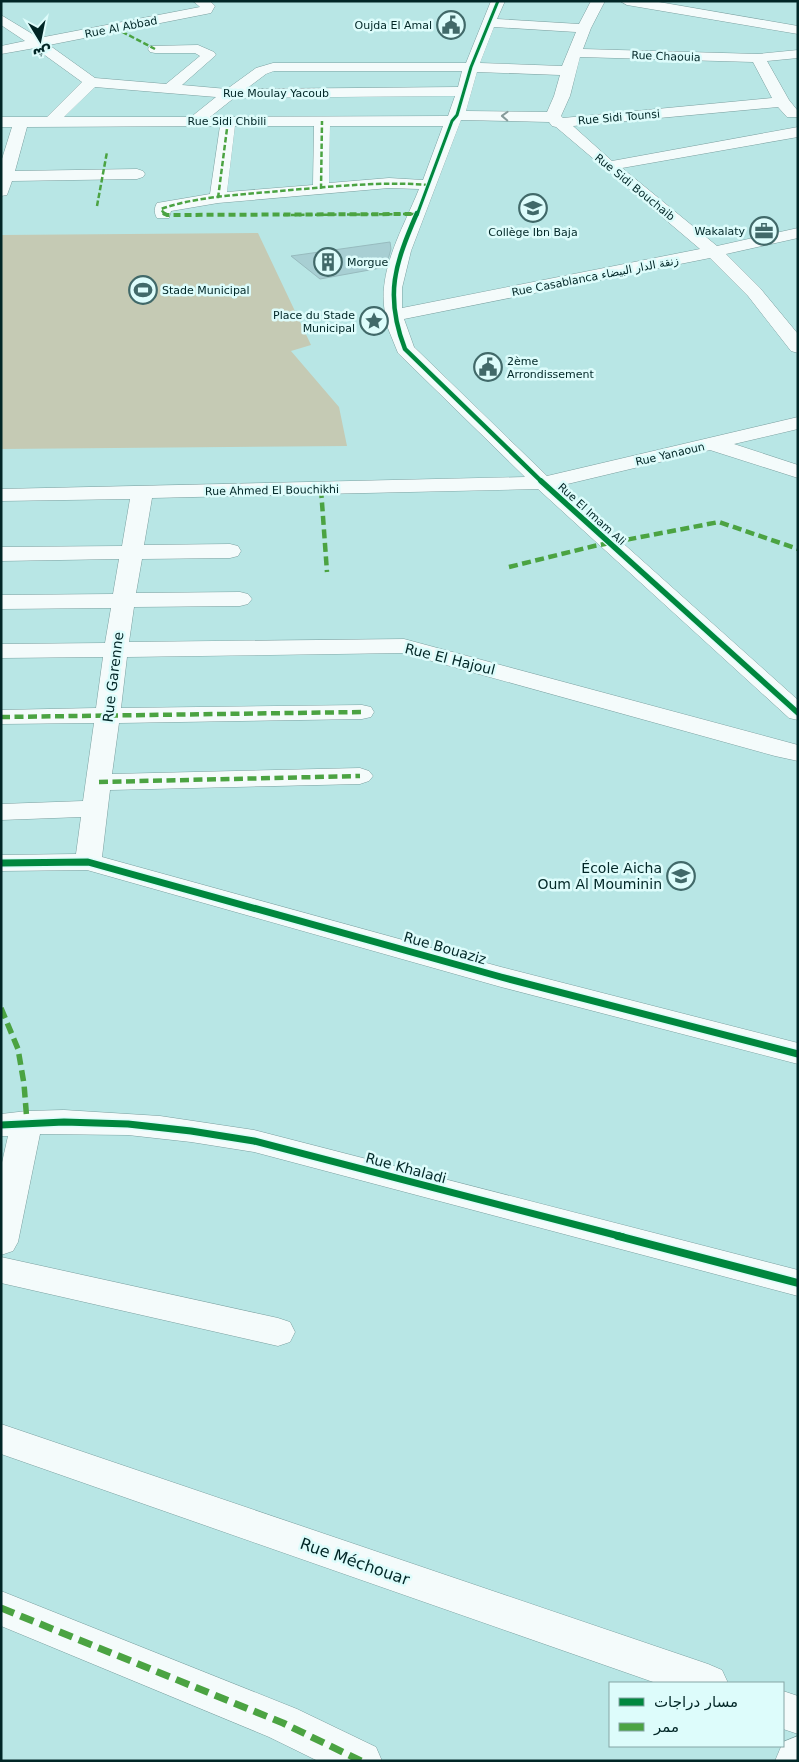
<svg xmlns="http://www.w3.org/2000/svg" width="799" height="1762" viewBox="0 0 799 1762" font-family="'DejaVu Sans',Vazirmatn,sans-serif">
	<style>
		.green { fill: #c5cab4 }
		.building { fill: #a8cfd3; stroke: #97bbbe }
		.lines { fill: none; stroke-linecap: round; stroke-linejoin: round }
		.street-casing { stroke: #7ba0a0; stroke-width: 1 }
		.secondary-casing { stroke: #7ba0a0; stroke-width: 1 }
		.street { fill: #f4fbfb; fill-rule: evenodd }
		.secondary { fill: #f4fbfb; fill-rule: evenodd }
		.quiet-far4 { stroke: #4ba342; stroke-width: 2.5; stroke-dasharray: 5.5 2.5; stroke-linecap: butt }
		.quiet-far3 { stroke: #4ba342; stroke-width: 4; stroke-dasharray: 7 4; stroke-linecap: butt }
		.quiet-far2 { stroke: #4ba342; stroke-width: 4.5; stroke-dasharray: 9 4.5; stroke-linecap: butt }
		.quiet-far1 { stroke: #4ba342; stroke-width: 5.5; stroke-dasharray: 11 5.5; stroke-linecap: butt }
		.quiet { stroke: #4ba342; stroke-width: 7; stroke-dasharray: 14 7; stroke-linecap: butt }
		.cycleway-far4-casing { stroke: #ddfcfb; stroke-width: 5 }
		.cycleway-far3-casing { stroke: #ddfcfb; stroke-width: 6 }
		.cycleway-far2-casing { stroke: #ddfcfb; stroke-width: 8 }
		.cycleway-far1-casing { stroke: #ddfcfb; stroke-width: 10 }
		.cycleway-casing { stroke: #ddfcfb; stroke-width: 11 }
		.cycleway-far4 { stroke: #00873e; stroke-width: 3 }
		.cycleway-far3 { stroke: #00873e; stroke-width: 4.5 }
		.cycleway-far2 { stroke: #00873e; stroke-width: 5.5 }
		.cycleway-far1 { stroke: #00873e; stroke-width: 7 }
		.cycleway { stroke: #00873e; stroke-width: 8 }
		.oneway { stroke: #879b9b }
		.labels { text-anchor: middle; stroke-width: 5; stroke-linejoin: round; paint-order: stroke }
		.far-poi-label { font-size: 11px; fill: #012626; stroke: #ddfcfb; text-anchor: end }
		.far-street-label { font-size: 11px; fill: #012626; stroke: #ddfcfb }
		.street-label { font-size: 14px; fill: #012626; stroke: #ddfcfb }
		.poi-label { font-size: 14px; fill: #012626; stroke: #ddfcfb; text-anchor: end }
		.near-street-label { font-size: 16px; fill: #012626; stroke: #ddfcfb }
	</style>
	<rect width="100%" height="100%" fill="#b8e6e5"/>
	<path class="green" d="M258,233L311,345L291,351L339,407L347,446L1,449V235Z"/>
	<path class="building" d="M390,242L391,249L386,267L320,279L291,256Z"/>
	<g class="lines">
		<defs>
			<path id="street" d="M193,1H210L215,6L211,13L206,14L49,45L95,78L166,84L200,56L195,53H155L150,52L148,49L150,46L198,45L214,52L216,55L182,85L227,89L256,68L273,63H466L491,1H505L497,19L579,24L591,1H605L591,28L583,49L758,54L798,50V58L767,61L789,100L798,111L797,117H787L778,107L573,126L612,161L798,127V137L622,168L717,246L798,228V238L726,254L760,288L798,334V353L791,351L748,296L710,258L404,319L414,347L547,476L798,417V429L734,444L798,465V478L710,450L559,486L798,700V720L789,718L538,489L152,498L144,545L230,544L238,546L241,551L238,556L230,558L142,559L136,593L240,592L248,594L252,599L248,604L240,606L134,607L129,642L404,639L798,745V761L775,756L403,653L127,657L121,708L362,705L371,707L374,712L371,717L362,719L119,723L112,774L360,768L369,771L373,776L369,781L360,784L110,790L102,857L501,967L798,1043V1064L501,987L87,870L1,871V855L76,854L81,817L1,820V804L83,801L94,723L1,724V710L96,708L103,657L1,658V644L105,643L111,608L1,609V595L113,594L119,559L1,561V547L122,546L130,499L1,501V489L525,477L398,353L383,316L385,313C377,270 404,227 419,189L389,188L218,203L171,211L169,218H157C154,213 154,208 157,203L210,194L220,126L27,127L15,171L137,169L143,171L145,174L143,177L137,179L12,181L7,195L1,196V162L12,127H1V117H47L82,82L35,48L1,54V46L25,41L1,25V15L39,38L200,7ZM494,27L576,32L562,66L480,63ZM580,57L753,62L772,98L563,118L561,116L570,96ZM274,71H462L458,87L246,89L266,74ZM477,72L560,75L554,96L547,112L466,111ZM95,87L216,97L191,117H64ZM455,96L448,116L210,117L234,98ZM461,120L549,122L552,126L556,127L700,249L402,308V288L411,251ZM235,126H314L313,185L227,192ZM330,126H443L423,180L389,178L329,183Z
				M620,1H653L798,26V34L627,5Z
				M64,1110L160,1116L254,1130L798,1270V1296L254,1152L191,1142L128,1135L40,1134L18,1242L13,1251L1,1255V1167L8,1136H1V1114L27,1111Z
				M1,1257L278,1318L290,1322L295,1332L290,1342L278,1346L1,1283Z
				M1,1424L708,1664L722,1670L728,1683H656L1,1454Z
				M1,1591L297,1709L376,1747L382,1761H318L269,1737L1,1626Z
				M783,1691L798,1696V1734L783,1729Z"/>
			<path id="secondary" d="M798,1736V1761H775L783,1742Z"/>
		</defs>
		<use href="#street" class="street-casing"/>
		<use href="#secondary" class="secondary-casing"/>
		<use href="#street" class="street"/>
		<use href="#secondary" class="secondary"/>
		<path class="quiet-far4" d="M115,28L155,49
			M321,189L322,121
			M218,198L228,121
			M97,206L107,152
			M165,215L161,209C198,196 240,195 279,191C329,187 379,181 429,185
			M283,215L417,214"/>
		<path class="quiet-far3" d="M163,213L167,215L417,214"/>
		<path class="quiet-far2" d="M321,489L327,572
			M509,567L594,546L719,522L798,549
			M1,717L362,712
			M99,782L360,776"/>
		<path class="quiet-far1" d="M1,1008L18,1049L24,1084L27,1122"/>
		<path class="quiet" d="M1,1608L283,1723L361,1761"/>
		<defs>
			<path id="cycleway-far4" d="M417,215L452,121L457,115L471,67L498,1"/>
			<path id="cycleway-far3" d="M417,213C395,264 384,295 405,349L542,482"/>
			<path id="cycleway-far2" d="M541,481L798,713"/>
			<path id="cycleway-far1" d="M1,863L88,862L501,977L798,1054
				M1,1125L64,1122L128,1124L191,1131L254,1141L623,1237"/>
			<path id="cycleway" d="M618,1236L798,1283"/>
		</defs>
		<use href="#cycleway-far4" class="cycleway-far4-casing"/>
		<use href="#cycleway-far3" class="cycleway-far3-casing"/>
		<use href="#cycleway-far2" class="cycleway-far2-casing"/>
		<use href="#cycleway-far1" class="cycleway-far1-casing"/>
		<use href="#cycleway" class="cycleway-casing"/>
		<use href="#cycleway-far4" class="cycleway-far4"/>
		<use href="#cycleway-far3" class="cycleway-far3"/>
		<use href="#cycleway-far2" class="cycleway-far2"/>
		<use href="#cycleway-far1" class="cycleway-far1"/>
		<use href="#cycleway" class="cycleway"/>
	</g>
	<defs><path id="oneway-chevron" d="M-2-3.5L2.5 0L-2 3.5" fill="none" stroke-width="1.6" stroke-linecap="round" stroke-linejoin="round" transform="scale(1.25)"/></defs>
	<use class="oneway" href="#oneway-chevron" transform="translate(505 116) rotate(-178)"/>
	<defs>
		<symbol id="civic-ring" viewBox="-11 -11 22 22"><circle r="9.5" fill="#ddfcfb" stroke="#416969" stroke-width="1.5"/><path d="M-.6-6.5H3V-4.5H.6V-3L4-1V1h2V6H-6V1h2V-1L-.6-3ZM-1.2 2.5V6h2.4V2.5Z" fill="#416969"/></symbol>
		<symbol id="school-ring" viewBox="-11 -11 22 22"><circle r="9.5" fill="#ddfcfb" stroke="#416969" stroke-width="1.5"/><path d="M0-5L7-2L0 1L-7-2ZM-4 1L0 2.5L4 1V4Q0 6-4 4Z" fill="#416969"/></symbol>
		<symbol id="office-ring" viewBox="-11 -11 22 22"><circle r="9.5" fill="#ddfcfb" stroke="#416969" stroke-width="1.5"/><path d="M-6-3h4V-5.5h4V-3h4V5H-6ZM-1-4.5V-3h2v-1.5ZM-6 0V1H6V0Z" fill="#416969"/></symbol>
		<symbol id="building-ring" viewBox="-11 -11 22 22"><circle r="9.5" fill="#ddfcfb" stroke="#416969" stroke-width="1.5"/><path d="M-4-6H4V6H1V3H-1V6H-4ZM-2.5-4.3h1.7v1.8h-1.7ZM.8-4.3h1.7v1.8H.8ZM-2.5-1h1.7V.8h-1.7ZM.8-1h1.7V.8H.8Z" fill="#416969"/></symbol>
		<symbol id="stadium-ring" viewBox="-11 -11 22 22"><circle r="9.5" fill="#ddfcfb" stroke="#416969" stroke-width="1.5"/><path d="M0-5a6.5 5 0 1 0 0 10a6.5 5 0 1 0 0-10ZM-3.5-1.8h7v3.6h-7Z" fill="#416969"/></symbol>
		<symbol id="sight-ring" viewBox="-11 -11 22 22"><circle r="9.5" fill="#ddfcfb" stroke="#416969" stroke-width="1.5"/><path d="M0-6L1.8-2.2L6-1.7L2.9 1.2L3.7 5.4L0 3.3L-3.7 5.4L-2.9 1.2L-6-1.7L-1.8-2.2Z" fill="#416969"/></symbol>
	</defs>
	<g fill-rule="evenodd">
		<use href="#civic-ring" x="435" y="9" width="32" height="32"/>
		<use href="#school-ring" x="517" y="192" width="32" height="32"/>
		<use href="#office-ring" x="748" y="215" width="32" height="32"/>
		<use href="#building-ring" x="312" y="246" width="32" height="32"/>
		<use href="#stadium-ring" x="127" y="274" width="32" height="32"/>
		<use href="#sight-ring" x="358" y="305" width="32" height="32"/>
		<use href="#civic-ring" x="472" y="351" width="32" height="32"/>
		<use href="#school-ring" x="665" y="860" width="32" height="32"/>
	</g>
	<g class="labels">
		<g class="far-poi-label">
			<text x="432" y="29">Oujda El Amal</text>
			<text x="745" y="235">Wakalaty</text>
			<text x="533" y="236" text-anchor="middle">Collège Ibn Baja</text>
			<text x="347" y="266" text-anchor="start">Morgue</text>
			<text x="162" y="294" text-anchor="start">Stade Municipal</text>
			<text x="355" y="319">Place du Stade<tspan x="355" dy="13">Municipal</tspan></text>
			<text x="507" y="365" text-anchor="start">2ème<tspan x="507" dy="13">Arrondissement</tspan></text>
		</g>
		<g class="far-street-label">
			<text transform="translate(121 27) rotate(-11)" y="4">Rue Al Abbad</text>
			<text transform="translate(666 56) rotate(2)" y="4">Rue Chaouia</text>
			<text x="276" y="97">Rue Moulay Yacoub</text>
			<text transform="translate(619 117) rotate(-5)" y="4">Rue Sidi Tounsi</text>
			<text x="227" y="125">Rue Sidi Chbili</text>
			<text transform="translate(635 187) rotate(39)" y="4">Rue Sidi Bouchaib</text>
			<text transform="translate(595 276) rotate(-11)" y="4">Rue Casablanca زنقة الدار البيضاء</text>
			<text transform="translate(670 454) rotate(-13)" y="4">Rue Yanaoun</text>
			<text transform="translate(272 490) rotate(-1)" y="4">Rue Ahmed El Bouchikhi</text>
			<text transform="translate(592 514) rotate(42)" y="4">Rue El Imam Ali</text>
		</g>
		<g class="street-label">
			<text transform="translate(450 659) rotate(14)" y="5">Rue El Hajoul</text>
			<text transform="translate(113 677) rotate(-83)" y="5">Rue Garenne</text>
			<text transform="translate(445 948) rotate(16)" y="5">Rue Bouaziz</text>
			<text transform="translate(406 1168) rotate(15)" y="5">Rue Khaladi</text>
		</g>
		<g class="poi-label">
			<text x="662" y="873">École Aicha<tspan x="662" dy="16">Oum Al Mouminin</tspan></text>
		</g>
		<g class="near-street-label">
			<text transform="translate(355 1561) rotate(19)" y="6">Rue Méchouar</text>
		</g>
	</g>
	<rect width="799" height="1762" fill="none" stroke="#012626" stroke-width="5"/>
	<rect x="609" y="1682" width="175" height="65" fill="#ddfcfb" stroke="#85a6a6"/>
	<rect x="619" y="1698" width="25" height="8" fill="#00873e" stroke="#85a6a6"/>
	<text x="654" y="1707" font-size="15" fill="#012626">مسار دراجات</text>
	<rect x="619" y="1723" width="25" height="8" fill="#4ba342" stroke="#85a6a6"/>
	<text x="654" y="1732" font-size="15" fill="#012626">ممر</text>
	<g transform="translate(40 40) rotate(170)" stroke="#ddfcfb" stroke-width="4" paint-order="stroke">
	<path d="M0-4L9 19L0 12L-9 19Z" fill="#012626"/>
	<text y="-8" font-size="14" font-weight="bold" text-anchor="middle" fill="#012626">ش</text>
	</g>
</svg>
